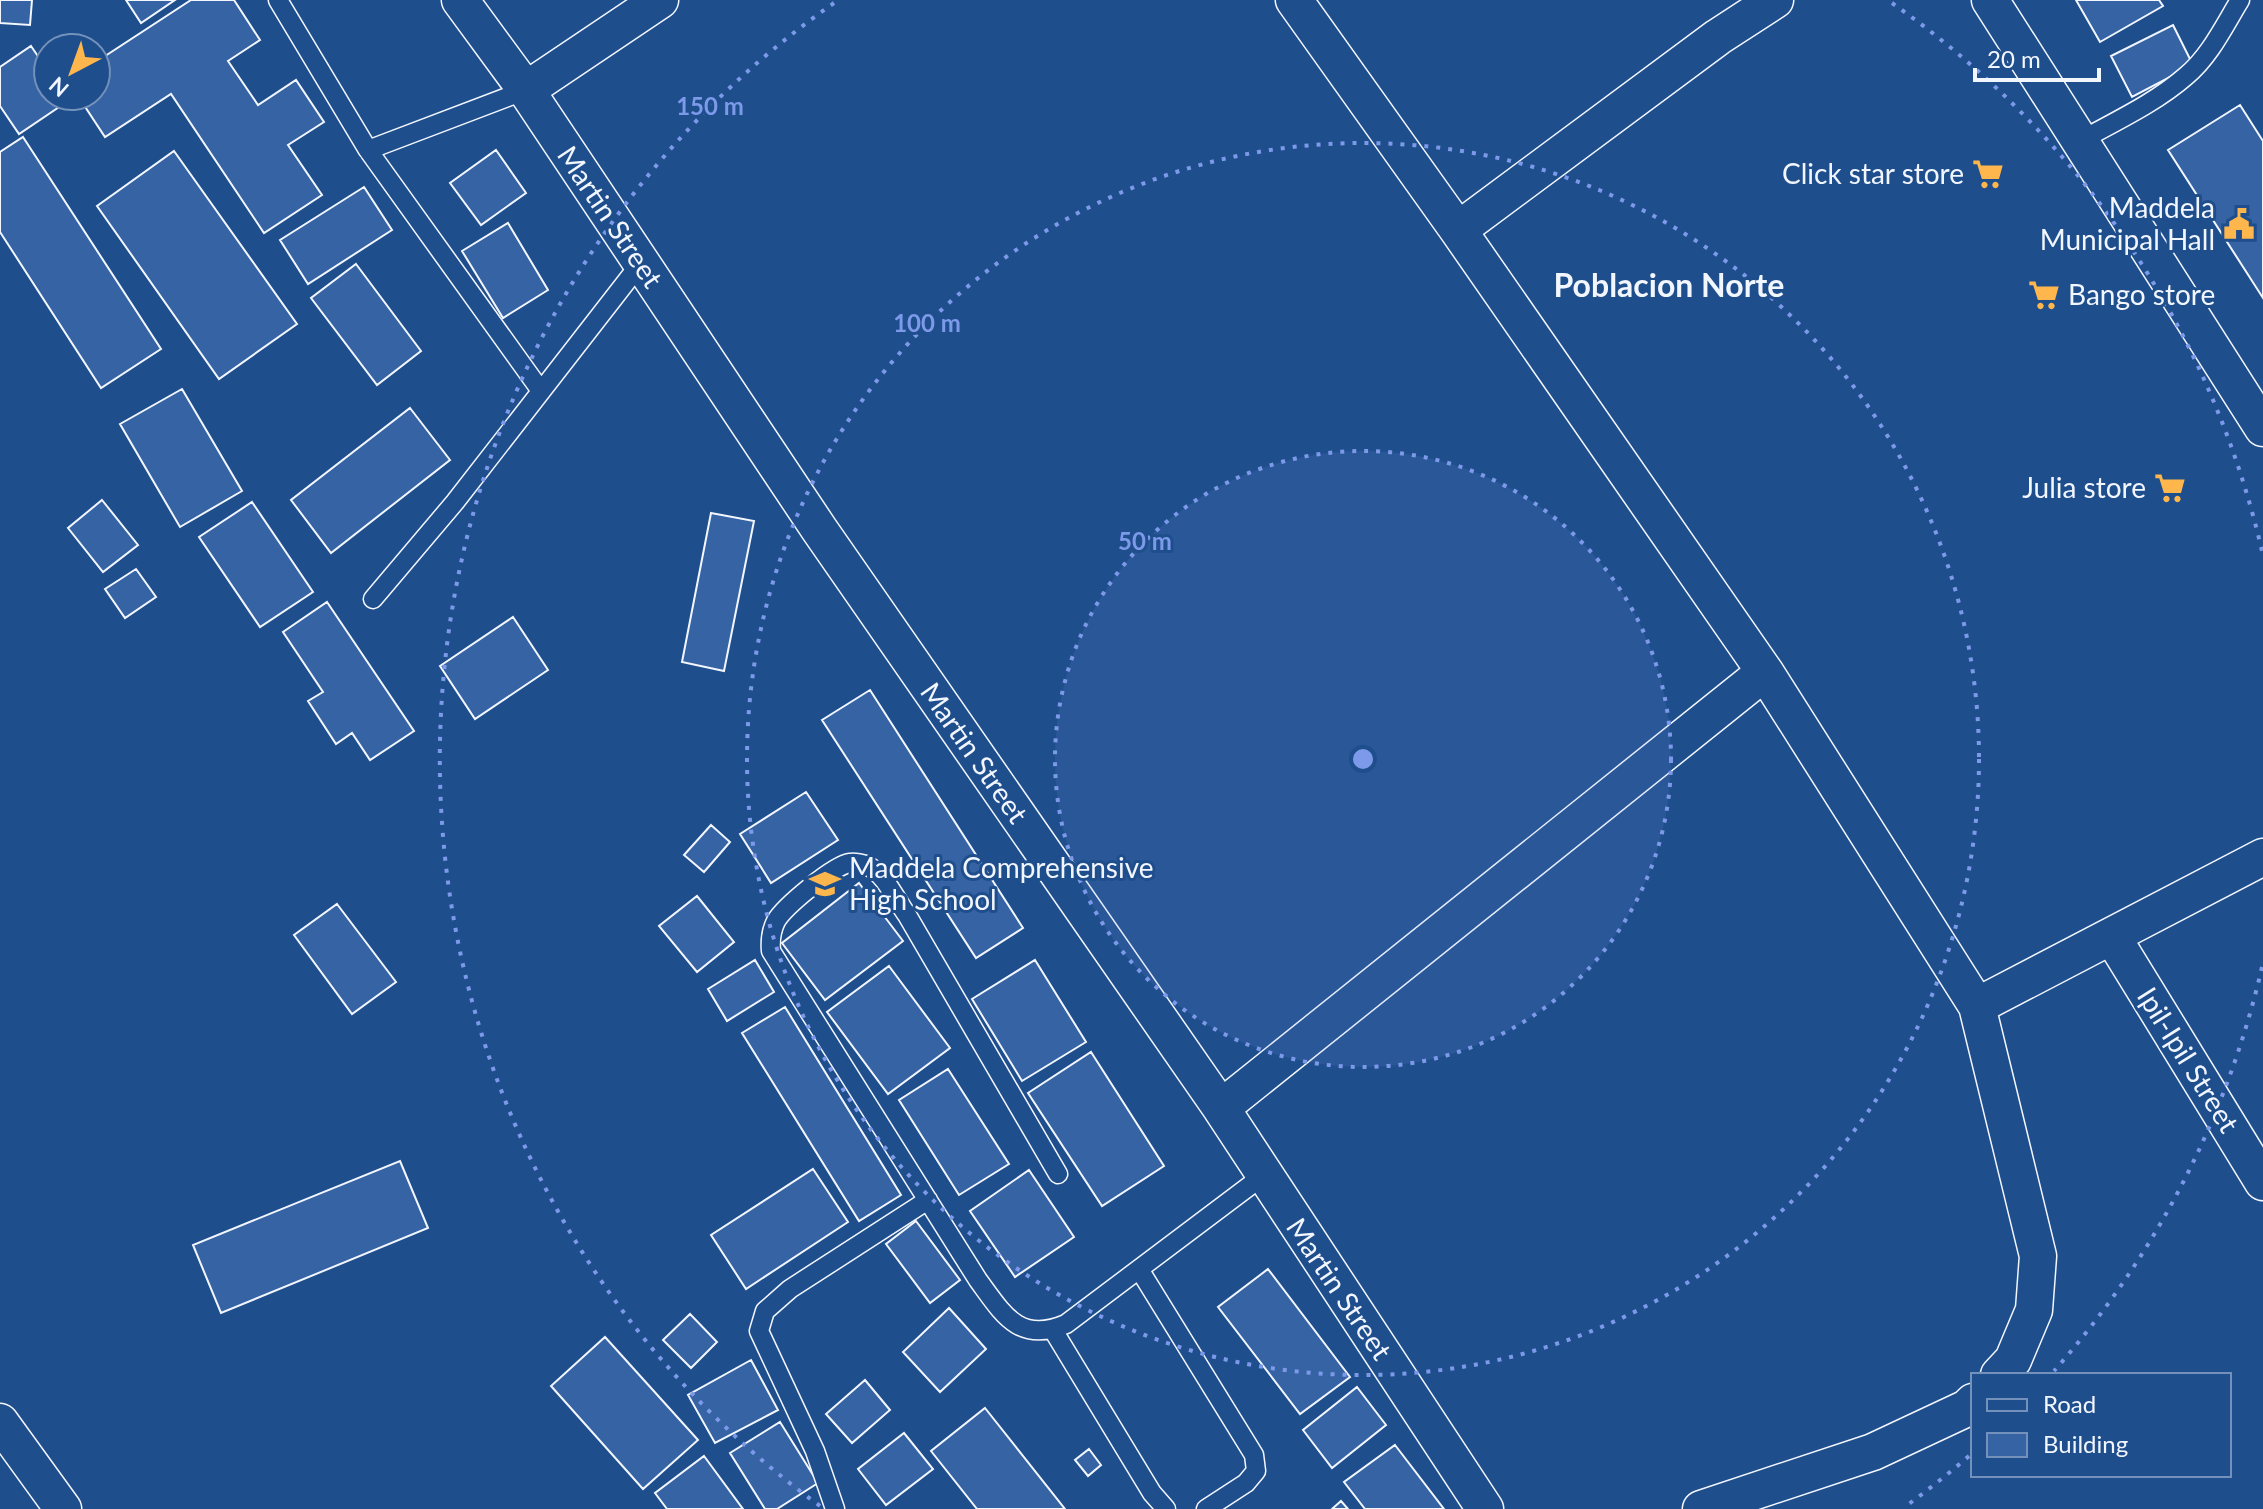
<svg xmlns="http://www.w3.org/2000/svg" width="2263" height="1509" viewBox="0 0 2263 1509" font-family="Lato,sans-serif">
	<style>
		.building { fill: #3563a3; stroke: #f2f6ff; stroke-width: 2 }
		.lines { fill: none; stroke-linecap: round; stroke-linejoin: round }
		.lane-casing { stroke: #f2f6ff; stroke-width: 21 }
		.street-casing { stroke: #f2f6ff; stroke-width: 39 }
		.lane { stroke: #1f4e8c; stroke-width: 18 }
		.street { stroke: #1f4e8c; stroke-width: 36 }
		.ring { fill: none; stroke: #7d9aea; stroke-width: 4; stroke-dasharray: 4 8 }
		.labels { text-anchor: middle; stroke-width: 6; stroke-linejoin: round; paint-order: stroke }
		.poi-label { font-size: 28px; fill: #f2f6ff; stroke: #1f4e8c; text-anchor: end }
		.street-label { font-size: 28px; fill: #f2f6ff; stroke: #1f4e8c }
		.quarter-label { font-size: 32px; font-weight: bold; fill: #f2f6ff; stroke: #1f4e8c }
		.centre { fill: #7d9aea; stroke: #1f4e8c; stroke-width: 4 }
		.ring-label { font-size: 24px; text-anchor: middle; font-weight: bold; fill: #7d9aea; stroke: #1f4e8c; stroke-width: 6; stroke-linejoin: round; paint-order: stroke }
	</style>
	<rect width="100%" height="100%" fill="#1f4e8c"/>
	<path class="building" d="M0,0H32L30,25L0,23Z
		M126,0H175L141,23Z
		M191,0H234L260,40L228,61L258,105L296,80L324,122L288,145L322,195L264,233L171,94L105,137L78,96H96V62Z
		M2076,0H2159L2163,6L2100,42Z
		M2173,25L2193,65L2132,97L2111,56Z
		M31,46L48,71V96H65L68,101L19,134L0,106V67Z
		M2240,105L2263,141V298L2168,150Z
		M23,137L161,349L101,388L0,232V152Z
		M496,150L526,193L481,225L450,183Z
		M174,151L297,324L219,379L97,206Z
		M364,187L392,230L308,284L280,240Z
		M508,223L548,290L503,318L462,251Z
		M356,264L421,351L377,385L311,298Z
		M182,389L242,491L180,527L120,424Z
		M410,408L450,460L331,553L291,500Z
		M102,500L138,545L103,572L68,528Z
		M252,502L313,592L260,627L199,537Z
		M711,513L754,521L724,671L682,662Z
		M136,569L156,597L125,618L105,589Z
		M327,602L414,731L370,760L352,733L336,744L308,701L323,692L283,632Z
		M513,617L548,670L475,719L440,666Z
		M870,690L1023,928L976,958L822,720Z
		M806,792L838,840L771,883L740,834Z
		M711,825L730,842L704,872L684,855Z
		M859,883L903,941L825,1000L782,943Z
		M697,896L734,942L697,972L659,926Z
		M337,904L396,982L352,1014L294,935Z
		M755,960L774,992L727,1021L708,989Z
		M1035,960L1086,1042L1022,1081L972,999Z
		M889,966L950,1048L888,1094L827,1012Z
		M785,1007L901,1195L859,1221L742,1033Z
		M1091,1052L1164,1166L1102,1206L1028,1093Z
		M948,1069L1009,1164L959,1195L899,1100Z
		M400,1161L428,1228L221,1313L193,1245Z
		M813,1169L848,1222L746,1289L711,1235Z
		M1029,1170L1074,1237L1015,1277L970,1211Z
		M916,1221L960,1280L930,1303L886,1244Z
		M1268,1269L1350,1377L1300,1414L1218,1307Z
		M949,1308L986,1349L940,1392L903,1352Z
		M690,1314L717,1342L691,1368L663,1340Z
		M605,1337L698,1440L643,1489L551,1386Z
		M751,1360L778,1410L715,1443L688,1395Z
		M865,1380L890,1410L852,1443L826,1414Z
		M1357,1387L1386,1425L1332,1468L1303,1430Z
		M985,1408L1065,1509H977L931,1451Z
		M780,1422L818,1483L777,1509H765L730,1453Z
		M904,1433L933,1469L886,1505L858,1469Z
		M1395,1445L1444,1509H1365L1344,1482Z
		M1089,1449L1101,1465L1088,1476L1075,1460Z
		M704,1456L743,1509H667L655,1493Z
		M1341,1501L1348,1509H1332Z"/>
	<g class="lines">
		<defs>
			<path id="lane" d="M278,0L368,150L541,391
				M2080,141C2116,121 2155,103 2186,76C2210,56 2224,26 2240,0
				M368,150L526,90
				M373,599L455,502L640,264
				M1058,1174L907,915C896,900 885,874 868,866C864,864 854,862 850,863C834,865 784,907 776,921C771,931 770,940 771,951L978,1280C1003,1314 1019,1344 1066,1324L1264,1175
				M1139,1269L1254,1455L1256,1471L1246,1483L1206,1509
				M1053,1330L1152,1493L1166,1509
				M835,1509L815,1451L759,1331L765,1311L790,1289L928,1200"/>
			<path id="street" d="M460,0L526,90L819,529L1221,1108L1485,1509
				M1294,0L1458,230L1765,672L1977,1006L2263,857
				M1990,0L2263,428
				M526,90L660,0
				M1458,230L1718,37L1775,0
				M2113,938L2263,1182
				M1977,1006L2038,1256L2034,1310L2013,1360L1999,1375
				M1221,1108L1765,672
				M0,1422L63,1509
				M1701,1509L1873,1452L1967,1408L1973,1402"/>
		</defs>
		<use href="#lane" class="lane-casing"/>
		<use href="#street" class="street-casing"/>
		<use href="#lane" class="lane"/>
		<use href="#street" class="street"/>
	</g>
	<circle cx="1363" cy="759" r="308" fill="#7d9aea" fill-opacity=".12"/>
	<g class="ring">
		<circle cx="1363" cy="759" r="308"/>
		<circle cx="1363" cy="759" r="616"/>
		<path d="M2262 967A923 923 0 0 1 2054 1371M1969 1456A923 923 0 0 1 1906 1506M820 1506A923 923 0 0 1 834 3M1892 3A923 923 0 0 1 2262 551"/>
	</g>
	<defs>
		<symbol id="supermarket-bare" viewBox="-9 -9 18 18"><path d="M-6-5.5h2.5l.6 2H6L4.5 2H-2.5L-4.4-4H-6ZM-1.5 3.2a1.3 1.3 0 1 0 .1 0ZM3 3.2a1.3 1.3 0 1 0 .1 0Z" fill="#ffb74d" stroke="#1f4e8c" stroke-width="2.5" paint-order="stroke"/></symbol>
		<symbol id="civic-bare" viewBox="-9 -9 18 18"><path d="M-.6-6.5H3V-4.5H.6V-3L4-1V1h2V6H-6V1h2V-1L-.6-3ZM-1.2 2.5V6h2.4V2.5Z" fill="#ffb74d" stroke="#1f4e8c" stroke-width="2.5" paint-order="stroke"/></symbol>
		<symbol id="school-bare" viewBox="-9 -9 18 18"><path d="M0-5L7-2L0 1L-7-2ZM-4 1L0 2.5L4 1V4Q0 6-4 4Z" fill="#ffb74d" stroke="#1f4e8c" stroke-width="2.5" paint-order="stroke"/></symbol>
	</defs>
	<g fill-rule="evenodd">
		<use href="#supermarket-bare" x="1966" y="152" width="44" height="44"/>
		<use href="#civic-bare" x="2217" y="202" width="44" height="44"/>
		<use href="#supermarket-bare" x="2022" y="273" width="44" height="44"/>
		<use href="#supermarket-bare" x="2148" y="466" width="44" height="44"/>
		<use href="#school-bare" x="803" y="862" width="44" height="44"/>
	</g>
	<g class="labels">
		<g class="poi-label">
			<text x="1964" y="184">Click star store</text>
			<text x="2215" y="218">Maddela<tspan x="2215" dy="32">Municipal Hall</tspan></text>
			<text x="2068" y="305" text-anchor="start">Bango store</text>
			<text x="2146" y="498">Julia store</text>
			<text x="849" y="878" text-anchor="start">Maddela Comprehensive<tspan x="849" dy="32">High School</tspan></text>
		</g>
		<g class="street-label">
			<text transform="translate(610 217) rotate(56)" y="10">Martin Street</text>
			<text transform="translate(974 753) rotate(55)" y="10">Martin Street</text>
			<text transform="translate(2188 1060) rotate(58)" y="10">Ipil-Ipil Street</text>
			<text transform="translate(1339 1289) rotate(56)" y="10">Martin Street</text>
		</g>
		<g class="quarter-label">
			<text x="1669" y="297">Poblacion Norte</text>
		</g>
	</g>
	<circle cx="1363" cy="759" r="12" class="centre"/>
	<g class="ring-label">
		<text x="710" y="115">150 m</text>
		<text x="927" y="332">100 m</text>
		<text x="1145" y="550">50 m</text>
	</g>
	<rect x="1971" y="1373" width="260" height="104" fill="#1f4e8c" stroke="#7391ba" stroke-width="2"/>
	<rect x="1987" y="1399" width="40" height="12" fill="#1f4e8c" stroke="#7391ba" stroke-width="2"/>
	<text x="2043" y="1413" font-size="24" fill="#f2f6ff">Road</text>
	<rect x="1987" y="1433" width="40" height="24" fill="#3563a3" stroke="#7391ba" stroke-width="2"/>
	<text x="2043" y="1453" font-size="24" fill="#f2f6ff">Building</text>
	<g transform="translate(72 72) rotate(221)"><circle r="38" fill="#1f4e8c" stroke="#7391ba" stroke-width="2"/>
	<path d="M0-6L14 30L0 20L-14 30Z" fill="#ffb74d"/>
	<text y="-12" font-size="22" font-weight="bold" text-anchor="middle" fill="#f2f6ff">N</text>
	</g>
	<path d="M1975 68v12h124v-12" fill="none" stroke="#f2f6ff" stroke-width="4"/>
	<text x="1987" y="68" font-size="24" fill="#f2f6ff" stroke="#1f4e8c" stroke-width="6" paint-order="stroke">20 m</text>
</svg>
